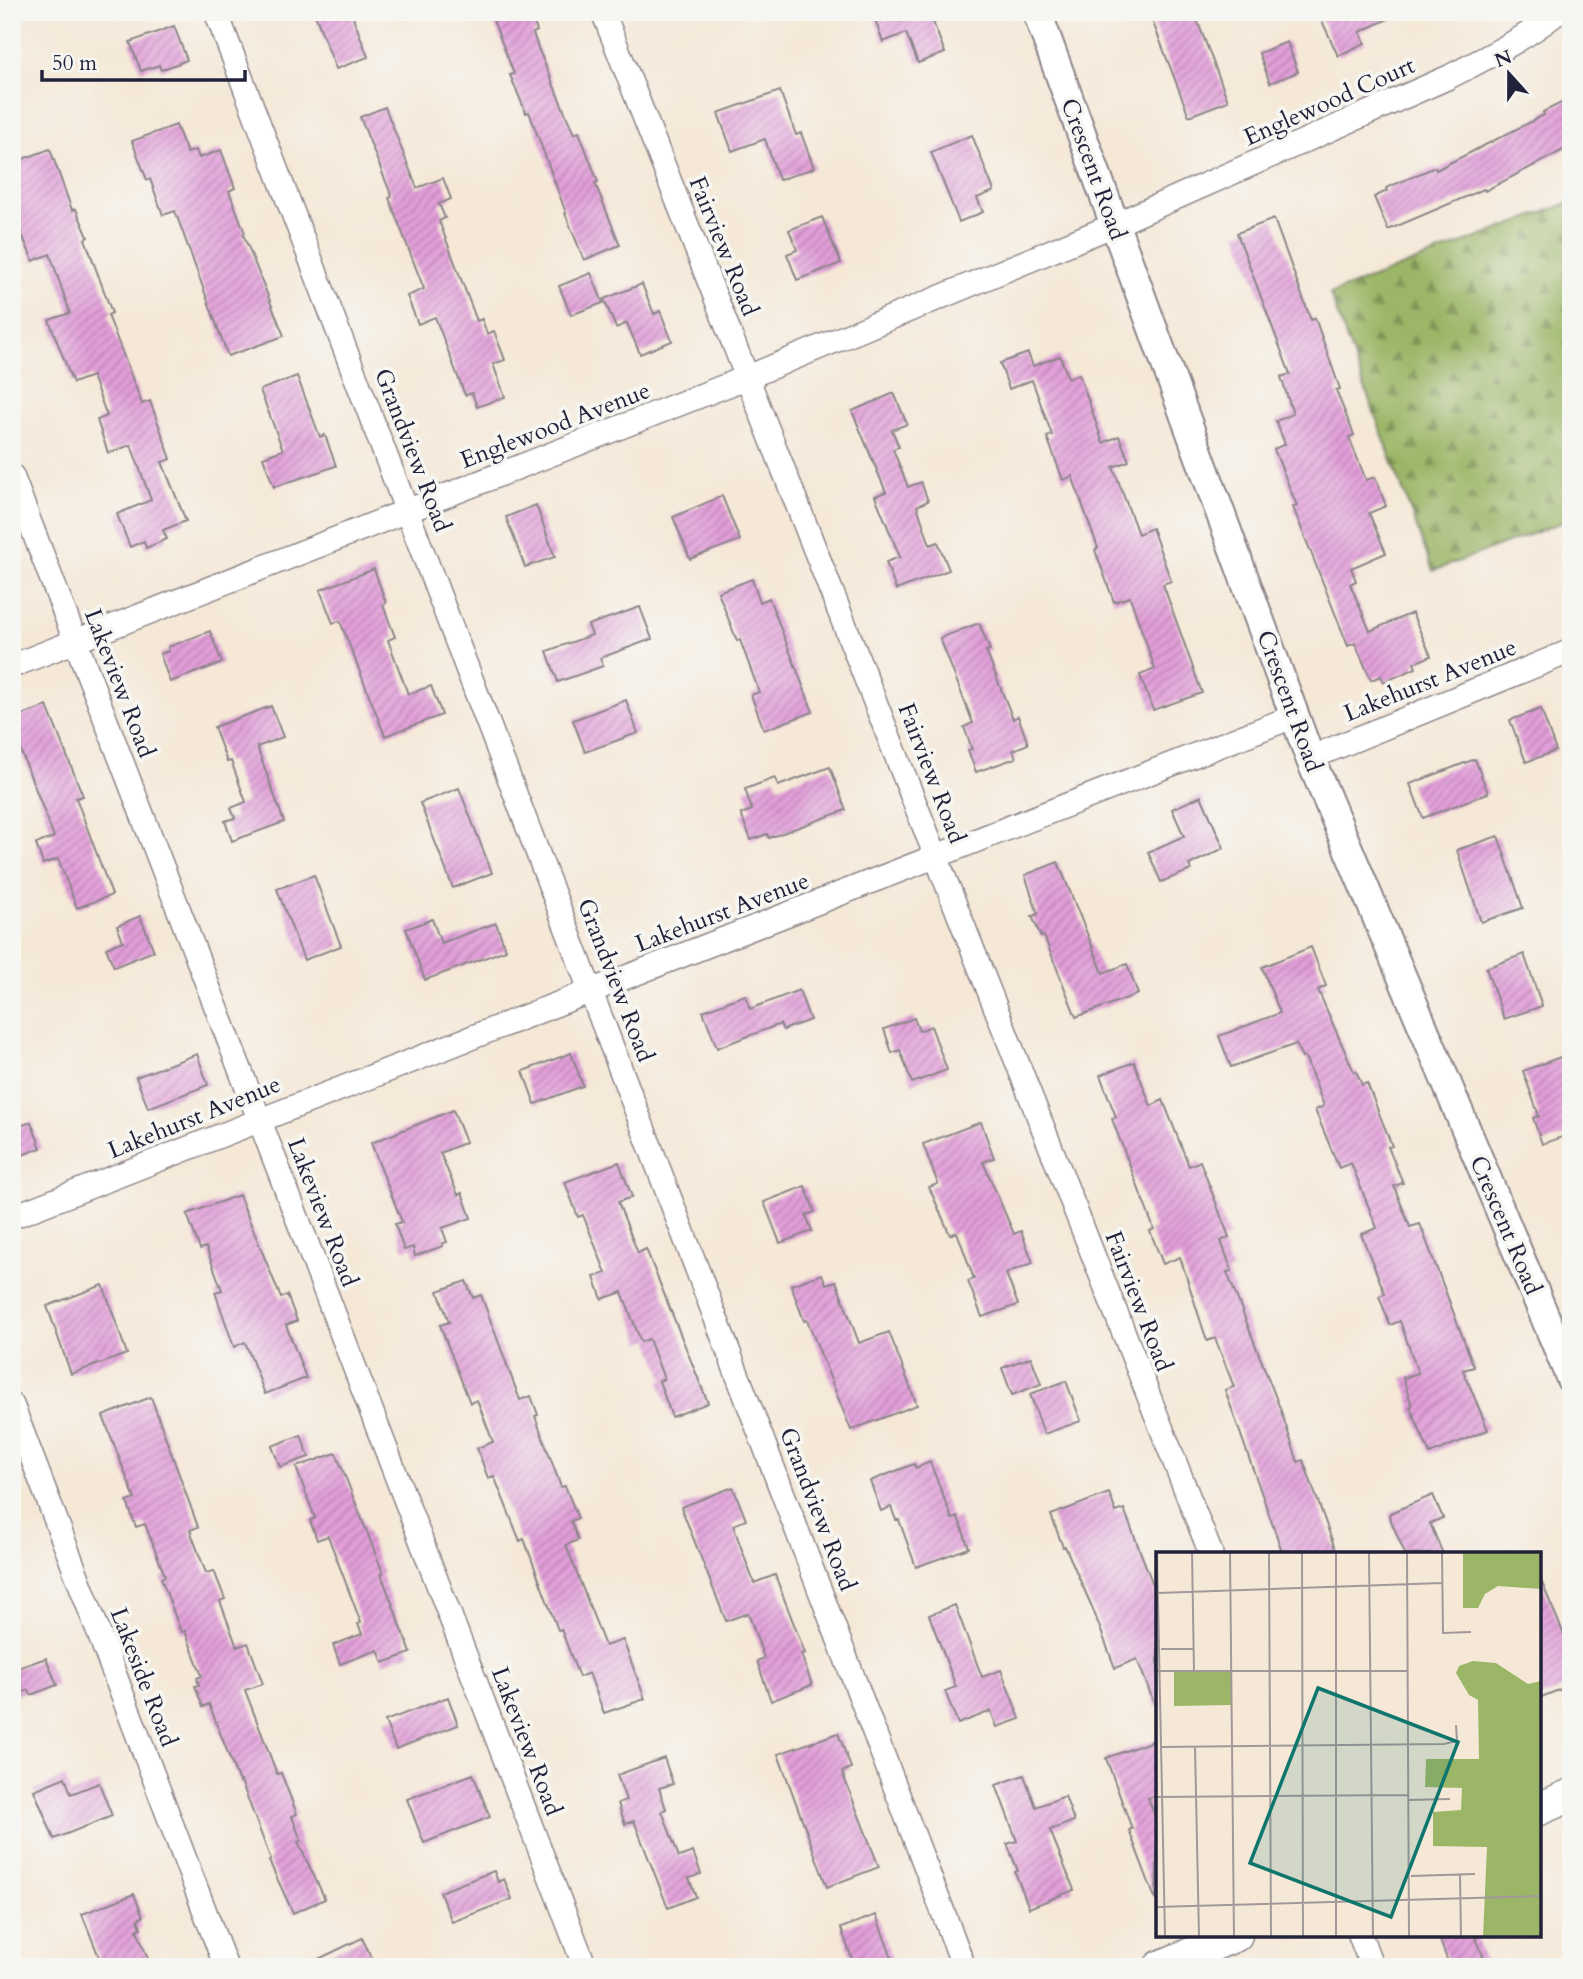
<svg xmlns="http://www.w3.org/2000/svg" width="1583" height="1979" viewBox="0 0 1583 1979" font-family="Cardo,serif">
	<style>
		.forest { fill: url(#forest-firs); stroke: #5f6c51; stroke-width: 2 }
		.building { fill: url(#building-hatch) }
		.lines { fill: none; stroke-linecap: round; stroke-linejoin: round }
		.minor-casing { stroke: #8c8589; stroke-width: 26 }
		.tertiary-casing { stroke: #8c8589; stroke-width: 32 }
		.secondary-casing { stroke: #8c8589; stroke-width: 35 }
		.minor { stroke: #fff; stroke-width: 23 }
		.tertiary { stroke: #fff; stroke-width: 28 }
		.secondary { stroke: #fff; stroke-width: 32 }
		.labels { text-anchor: middle; stroke-width: 7; stroke-linejoin: round; paint-order: stroke }
		.street-label { font-size: 24px; fill: #22223b; stroke: #f6f6f2 }
		.inset-road { fill: none; stroke: #a19999; stroke-width: 2 }
		.view { fill: #0f766e; fill-opacity: 0.15; stroke: #0f766e; stroke-width: 3.5 }
		.inset-edge { fill: none; stroke: #22223b; stroke-width: 3.5 }
	</style>
	<defs>
		<pattern id="forest-firs" width="22" height="20" patternUnits="userSpaceOnUse" patternTransform="scale(1.75)"><rect width="22" height="20" fill="#9cb667"/><path d="M5 1l3.5 6h-7zM16 11l3.5 6h-7z" fill="#7f9456"/></pattern>
		<pattern id="building-hatch" width="6" height="6" patternUnits="userSpaceOnUse" patternTransform="scale(1.75)"><rect width="6" height="6" fill="#e29fd9"/><path d="M-1 1l2-2M0 6l6-6M5 7l2-2" fill="none" stroke="#b781b1"/></pattern>
	</defs>
	<rect width="100%" height="100%" fill="#f6f6f2"/>
	<filter id="ink" filterUnits="userSpaceOnUse"><feTurbulence type="fractalNoise" baseFrequency=".0143" numOctaves="2"/><feDisplacementMap in="SourceGraphic" scale="14" xChannelSelector="R" yChannelSelector="G"/><feConvolveMatrix kernelMatrix="1 2 1 2 8 2 1 2 1" color-interpolation-filters="sRGB"/></filter>
	<filter id="wash" filterUnits="userSpaceOnUse"><feTurbulence type="fractalNoise" baseFrequency=".00686" numOctaves="4" result="noise"/><feDisplacementMap in="SourceGraphic" scale="28" xChannelSelector="R" yChannelSelector="G"/><feGaussianBlur stdDeviation="1.57" result="paint"/><feColorMatrix in="noise" values="0 0 0 0 0 0 0 0 0 0 0 0 0 0 0 0 0 1.4 0 .05"/><feComposite in="paint" operator="in"/></filter>
	<g filter="url(#wash)">
		<rect width="100%" height="100%" fill="#f5e8d7"/>
		<path class="forest" d="M1571,202V519L1433,571L1330,294Z"/>
		<g id="blocks">
			<path class="building" d="M314,12H351L368,57L336,69Z
				M490,12H530L537,31L533,33L538,48L574,134L579,132L598,182L595,183L620,245L584,260L565,213H566L529,112L526,113L510,75L514,74Z
				M887,12H955V14L933,22L945,53L918,63L906,33L883,42L874,17Z
				M1149,12H1194L1228,101L1189,116Z
				M1318,12H1403L1360,32L1365,43L1338,56Z
				M174,26L187,60L161,70L159,65L141,71L130,42Z
				M1287,42L1298,72L1270,83L1259,53Z
				M780,91L796,135L801,133L814,168L779,180L765,139L732,151L718,113Z
				M1571,98V146L1485,191L1484,189L1388,230L1374,197L1387,191L1386,188L1435,167L1436,170L1544,115L1543,112Z
				M385,107L417,188L443,178L451,199L439,204L445,218L439,221L477,321L482,319L487,334L494,331L505,360L493,364L505,397L477,407L472,393L465,395L435,317L418,324L407,296L424,289L389,198L392,197L360,117Z
				M176,125L187,153L196,150L199,158L221,150L235,188L229,191L245,233L243,234L284,336L228,356L175,211L163,215L150,179L147,180L132,141Z
				M972,135L994,191L977,198L983,212L959,222L931,152Z
				M50,149L72,210L76,209L88,237L85,239L112,313L108,315L142,404L150,401L171,459L162,462L186,521L163,530L167,539L146,548L144,541L130,547L117,514L151,500L131,445L108,453L97,420L107,416L92,376L73,383L49,320L70,313L50,254L33,261L12,211V163Z
				M822,217L841,263L797,280L787,254L797,250L789,230Z
				M1274,219L1311,320L1315,318L1340,389L1336,390L1354,435L1349,437L1366,480L1375,477L1386,506L1369,513L1386,553L1351,568L1356,581L1350,584L1370,631L1412,613L1431,656L1414,663L1416,668L1384,682L1381,676L1371,680L1355,643L1348,646L1293,507L1297,506L1274,449L1285,444L1276,421L1293,414L1281,377L1290,374L1237,233Z
				M591,273L603,303L571,315L559,286Z
				M642,284L654,314L660,311L672,341L640,354L627,323L616,328L604,299Z
				M1028,353L1033,366L1060,356L1068,378L1079,374L1103,443L1119,436L1129,461L1113,467L1138,534L1152,528L1171,581L1163,584L1202,693L1153,710L1140,675L1155,669L1130,597L1114,602L1095,550L1098,548L1072,476L1063,480L1047,437L1052,435L1032,380L1009,389L1000,363Z
				M297,376L320,437L325,435L336,466L274,487L263,457L283,450L260,390Z
				M894,393L907,424L892,430L899,447L893,449L908,487L921,482L928,501L917,506L930,545L938,542L949,570L896,590L886,562L900,557L875,496L886,492L852,411Z
				M722,496L740,540L690,559L673,517Z
				M536,505L555,557L525,567L506,517Z
				M374,569L386,603L383,605L395,637L388,640L408,694L431,686L442,715L385,736L340,621L333,623L320,590Z
				M752,579L760,602L769,598L813,712L764,730L751,695L759,692L740,640L737,641L718,592Z
				M640,607L652,639L600,658L603,666L558,682L547,651L592,635L588,625Z
				M979,623L990,650L986,651L1013,719L1018,716L1028,744L1013,750L1016,758L976,772L968,750L972,749L964,727L973,723L940,638Z
				M210,631L222,663L170,682L160,654L169,651L168,647Z
				M626,700L638,733L585,752L573,720Z
				M47,706L83,796L76,798L112,895L77,908L58,859L43,864L36,844L54,837L12,728V719Z
				M271,706L283,737L257,747L284,822L232,841L225,821L235,818L231,808L246,802L231,761L227,762L214,727Z
				M1541,709L1556,751L1526,762L1510,720Z
				M1475,759L1488,793L1423,818L1410,784Z
				M830,767L846,810L769,838L767,834L751,840L741,814L752,810L745,789L775,778L778,786Z
				M459,788L492,873L453,888L420,803Z
				M1201,796L1224,848L1189,865L1191,870L1161,882L1148,852L1184,836L1172,809Z
				M1498,836L1523,908L1481,922L1457,850Z
				M1058,862L1103,973L1127,964L1138,994L1076,1017L1044,936L1041,937L1032,916L1038,914L1025,875Z
				M314,875L341,946L304,960L277,889Z
				M140,916L154,951L114,967L106,948L123,941L117,926Z
				M432,919L441,943L496,923L506,950L425,980L406,929Z
				M1311,947L1326,986L1318,990L1354,1072L1356,1071L1362,1085L1367,1083L1392,1146L1388,1147L1403,1183L1394,1186L1410,1227L1420,1224L1474,1367L1463,1370L1488,1430L1430,1454L1410,1407L1412,1406L1403,1378L1418,1373L1400,1321L1390,1325L1379,1296L1385,1294L1361,1234L1377,1228L1351,1163L1339,1168L1315,1110L1324,1106L1305,1057L1302,1058L1296,1044L1231,1067L1219,1036L1280,1013L1262,967Z
				M1524,954L1542,1006L1504,1019L1486,968Z
				M799,990L810,1020L783,1030L780,1024L717,1048L703,1011L745,995L750,1009Z
				M914,1018L919,1031L931,1026L947,1070L912,1083L900,1050L892,1053L884,1029Z
				M571,1053L583,1086L535,1104L523,1071Z
				M1571,1053V1134L1542,1144L1533,1118L1539,1116L1523,1071Z
				M197,1054L208,1085L148,1108L136,1077Z
				M1134,1062L1151,1106L1163,1100L1189,1166L1200,1161L1229,1237L1221,1241L1232,1271L1227,1272L1281,1411L1298,1462L1303,1460L1337,1554H1283L1225,1390L1234,1387L1215,1338L1207,1341L1180,1257L1163,1264L1150,1231L1154,1229L1112,1119L1116,1117L1100,1075Z
				M453,1110L466,1142L440,1153L458,1195L462,1193L471,1218L442,1228L447,1242L442,1244L443,1246L415,1256L413,1247L404,1250L395,1224L402,1222L371,1143Z
				M31,1122L41,1148L12,1159V1129Z
				M981,1122L994,1158L983,1162L1014,1234L1021,1231L1033,1263L1006,1273L1018,1305L982,1317L968,1281L974,1279L957,1232L950,1235L929,1187L938,1184L923,1144Z
				M619,1162L632,1197L618,1202L638,1253L646,1249L708,1403L672,1417L659,1381L664,1379L649,1339L641,1342L622,1292L602,1299L594,1277L606,1273L583,1215L578,1217L565,1182Z
				M805,1186L815,1212L806,1215L812,1231L780,1243L764,1202Z
				M239,1195L281,1298L287,1295L297,1321L286,1325L306,1378L265,1394L245,1342L234,1347L215,1292L222,1290L206,1247L200,1249L187,1214Z
				M822,1274L826,1284L836,1281L859,1343L889,1332L917,1405L851,1430L807,1320L804,1321L791,1285Z
				M466,1281L473,1298L481,1295L520,1400L531,1396L538,1415L535,1416L561,1487L565,1486L578,1518L571,1521L578,1540L566,1545L605,1646L623,1640L645,1699L604,1713L589,1673L579,1677L561,1629L558,1630L524,1539L520,1541L494,1476L488,1478L477,1448L493,1442L477,1400L470,1403L440,1325L449,1322L438,1291Z
				M103,1285L127,1354L71,1374L47,1306Z
				M1031,1357L1041,1384L1012,1395L1002,1368Z
				M1066,1381L1081,1421L1044,1434L1030,1394Z
				M151,1397L198,1527L190,1530L206,1573L214,1571L225,1599L220,1601L237,1647L248,1643L263,1684L245,1690L277,1774L281,1773L297,1814L292,1816L301,1841L298,1842L325,1899L293,1913L269,1861L271,1860L241,1781L239,1782L209,1704L203,1707L195,1686L199,1685L197,1678L202,1676L185,1631L181,1632L161,1578L165,1576L145,1524L136,1527L127,1502L135,1499L103,1416Z
				M301,1435L309,1457L280,1467L272,1446Z
				M336,1453L383,1573L381,1574L411,1653L383,1663L378,1650L340,1664L333,1645L362,1634L358,1624L361,1623L328,1536L317,1540L310,1520L315,1518L296,1467Z
				M930,1462L952,1519L958,1517L969,1548L916,1567L899,1520H896L891,1507L881,1511L870,1481L914,1464L916,1468Z
				M733,1487L746,1520L733,1525L754,1583L775,1575L805,1653L801,1654L812,1685L771,1701L757,1661L764,1658L748,1613L726,1621L681,1507Z
				M1109,1493L1116,1512L1124,1509L1158,1598V1707L1156,1708L1137,1659L1115,1668L1092,1607L1065,1546L1063,1547L1051,1515Z
				M1433,1495L1443,1518L1430,1523L1443,1554H1405L1389,1516L1390,1513Z
				M1539,1576L1571,1651V1685L1539,1698Z
				M955,1605L982,1677L1001,1670L1020,1719L997,1727L991,1711L958,1724L945,1691L956,1687L929,1615Z
				M46,1658L57,1685L31,1695L29,1690L12,1696V1670Z
				M448,1697L458,1725L396,1749L385,1721Z
				M838,1733L851,1768L842,1772L879,1867L827,1887L778,1754Z
				M1158,1739V1796L1148,1798L1158,1824L1156,1901L1129,1830L1132,1829L1106,1758Z
				M664,1758L673,1784L659,1788L666,1809L662,1811L679,1857L693,1852L701,1874L689,1878L696,1897L668,1908L634,1821L625,1824L618,1803L626,1800L617,1775Z
				M473,1774L490,1817L424,1843L407,1799Z
				M1024,1775L1036,1807L1065,1796L1074,1821L1050,1830L1074,1890L1029,1908L1015,1872L1018,1871L1007,1844L1017,1841L996,1785Z
				M65,1777L71,1794L99,1783L112,1816L54,1839L34,1790Z
				M494,1871L498,1882L504,1879L512,1899L452,1922L440,1892Z
				M134,1894L143,1917L138,1919L141,1928L137,1930L151,1967H103L82,1914Z
				M876,1915L895,1967H855L841,1928Z
				M1438,1935H1475L1487,1967H1450Z
				M362,1938L376,1967H302Z"/>
		</g>
	</g>
	<g filter="url(#ink)">
		<use href="#blocks" fill-opacity="0" stroke="#8c8589" stroke-width="2"/>
		<g class="lines">
			<defs>
				<path id="minor" d="M216,12L964,1967
					M603,12L1211,1554
					M12,476L585,1967
					M12,666L748,377L1114,225L1449,77C1487,57 1525,39 1558,12
					M1310,758L1571,651
					M12,1217L1295,716
					M12,1405L226,1967
					M1360,1935L1372,1967"/>
				<path id="tertiary" d="M1037,12L1310,758L1571,1379"/>
				<path id="secondary" d="M1539,1809L1571,1795
					M1160,1967L1236,1935"/>
			</defs>
			<use href="#minor" class="minor-casing"/>
			<use href="#tertiary" class="tertiary-casing"/>
			<use href="#secondary" class="secondary-casing"/>
			<use href="#minor" class="minor"/>
			<use href="#tertiary" class="tertiary"/>
			<use href="#secondary" class="secondary"/>
		</g>
	</g>
	<g class="labels">
		<g class="street-label">
			<text transform="translate(1329 101) rotate(-24)" y="8">Englewood Court</text>
			<text transform="translate(1094 169) rotate(70)" y="8">Crescent Road</text>
			<text transform="translate(724 246) rotate(68)" y="8">Fairview Road</text>
			<text transform="translate(555 425) rotate(-21)" y="8">Englewood Avenue</text>
			<text transform="translate(413 450) rotate(69)" y="8">Grandview Road</text>
			<text transform="translate(1430 680) rotate(-22)" y="8">Lakehurst Avenue</text>
			<text transform="translate(120 683) rotate(69)" y="8">Lakeview Road</text>
			<text transform="translate(1290 701) rotate(70)" y="8">Crescent Road</text>
			<text transform="translate(932 773) rotate(69)" y="8">Fairview Road</text>
			<text transform="translate(722 912) rotate(-21)" y="8">Lakehurst Avenue</text>
			<text transform="translate(616 980) rotate(69)" y="8">Grandview Road</text>
			<text transform="translate(194 1117) rotate(-22)" y="8">Lakehurst Avenue</text>
			<text transform="translate(323 1212) rotate(69)" y="8">Lakeview Road</text>
			<text transform="translate(1506 1225) rotate(67)" y="8">Crescent Road</text>
			<text transform="translate(1139 1301) rotate(69)" y="8">Fairview Road</text>
			<text transform="translate(818 1509) rotate(69)" y="8">Grandview Road</text>
			<text transform="translate(144 1677) rotate(69)" y="8">Lakeside Road</text>
			<text transform="translate(527 1741) rotate(69)" y="8">Lakeview Road</text>
		</g>
	</g>
	<g transform="translate(1156 1552)">
		<rect width="385" height="385" fill="#f5e8d7"/>
		<path d="M307,0H385V37L342,34L329,42L322,56H307ZM317,109L340,111L372,132L385,129V385H327L331,295L277,294V260L305,258L306,236L269,235L270,207H323L322,148L313,143L300,121L303,114ZM18,119L75,120V153L18,154Z" fill="#9cb667"/>
		<path class="inset-road" d="M1,0L9,385M36,0L38,120M74,0L78,385M113,0L115,385M146,0L147,385M180,0V385M213,0L217,385M251,0L253,385M286,0L287,81L315,80M2,41L286,31M5,97H37M0,119H252M6,195L288,192L301,189L300,173M39,195L43,385M0,245L252,243M252,248L294,247M304,323L305,385M255,324L319,322M0,355L385,344"/>
		<path class="view" d="M162,136L302,190L235,365L94,311Z"/>
		<rect width="385" height="385" class="inset-edge"/>
	</g>
	<rect width="1583" height="1979" fill="none" stroke="#f6f6f2" stroke-width="42"/>
	<g transform="translate(1509 74) rotate(339)" stroke="#f6f6f2" stroke-width="5" paint-order="stroke">
	<path d="M0-5L12 26L0 18L-12 26Z" fill="#22223b"/>
	<text y="-10" font-size="19" font-weight="bold" text-anchor="middle" fill="#22223b">N</text>
	</g>
	<path d="M42 70v10h203v-10" fill="none" stroke="#22223b" stroke-width="3.5"/>
	<text x="52" y="70" font-size="21" fill="#22223b" stroke="#f6f6f2" stroke-width="5" paint-order="stroke">50 m</text>
</svg>
